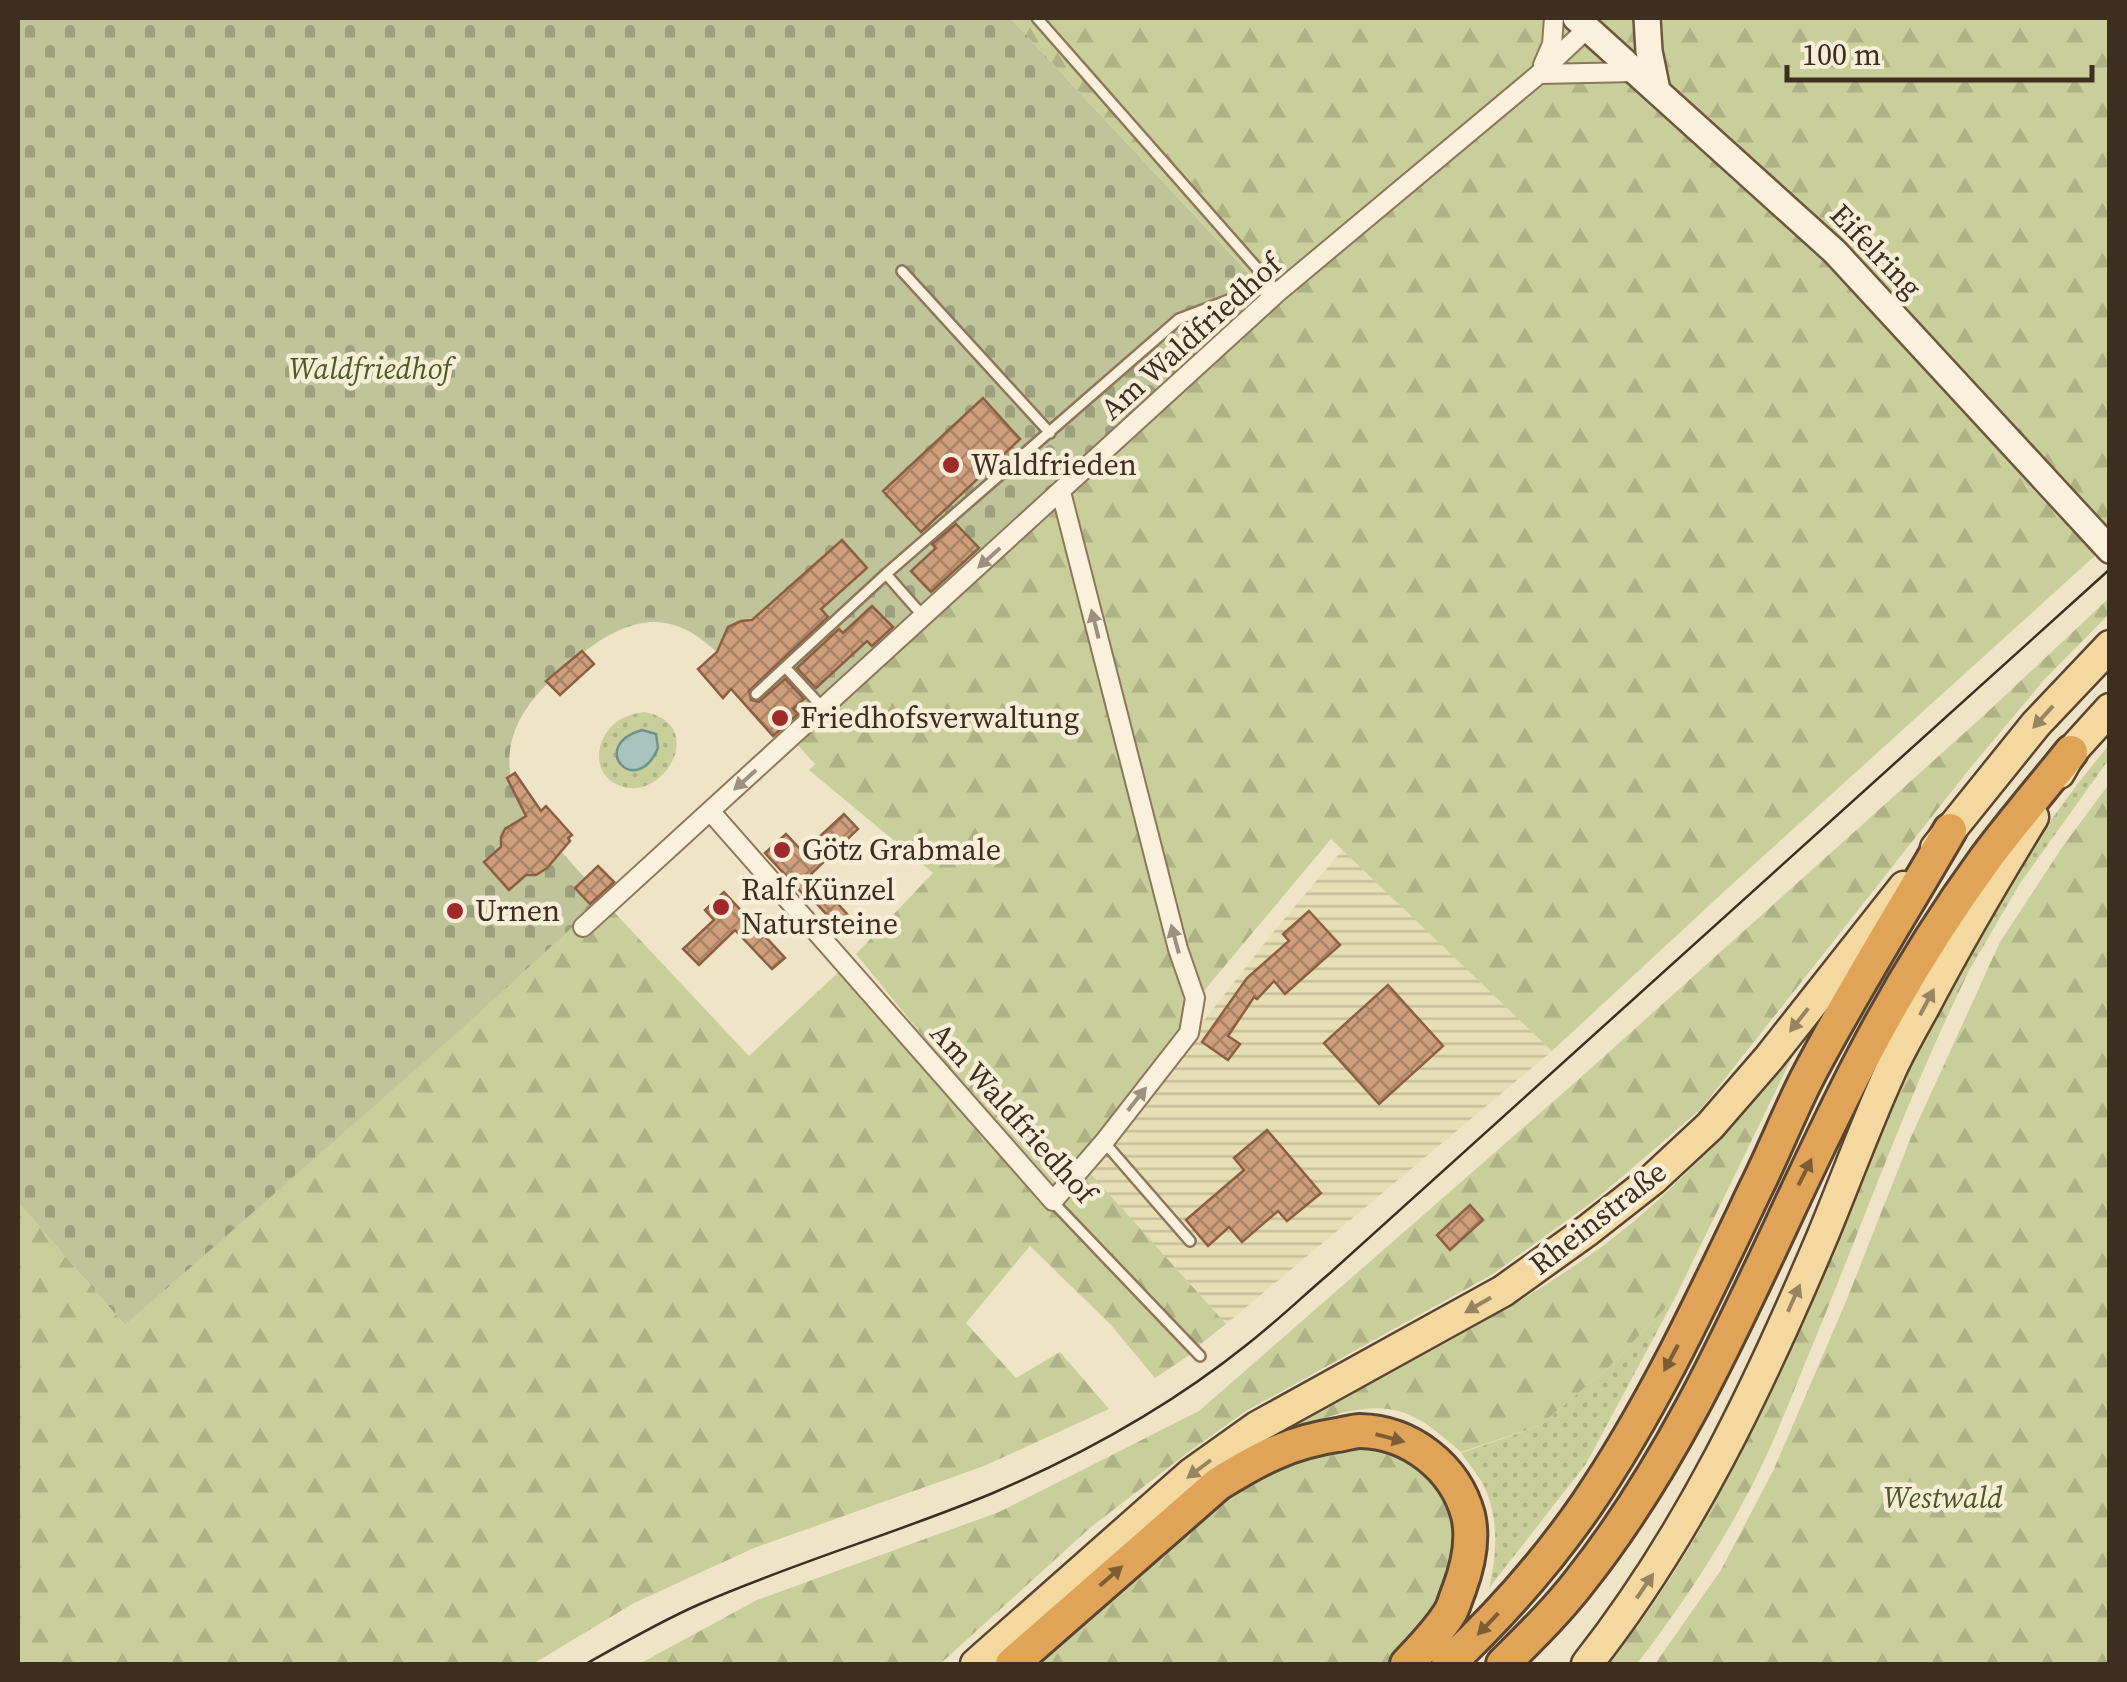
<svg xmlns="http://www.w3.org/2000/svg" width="2127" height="1682" viewBox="0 0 2127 1682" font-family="'Source Serif 4',serif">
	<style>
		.farmland { fill: url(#farmland-rules) }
		.grass { fill: url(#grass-dots) }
		.forest { fill: url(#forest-firs) }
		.cemetery { fill: url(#cemetery-stones) }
		.water { fill: #a9c4bc; stroke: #6f938a; stroke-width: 2.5 }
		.building { fill: url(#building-cross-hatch); stroke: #8d5f41; stroke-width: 2.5 }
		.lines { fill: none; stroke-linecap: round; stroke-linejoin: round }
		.lane-casing { stroke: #8d765c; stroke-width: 14 }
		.street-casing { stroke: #8d765c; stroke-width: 22 }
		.secondary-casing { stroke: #6f573f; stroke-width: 30 }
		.primary-casing { stroke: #5b4430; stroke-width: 35 }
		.highway-casing { stroke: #5b4430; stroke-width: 38 }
		.lane { stroke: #faf1dc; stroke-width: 9 }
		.street { stroke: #faf1dc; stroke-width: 18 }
		.secondary { stroke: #faf1dc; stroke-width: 25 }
		.primary { stroke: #f3d9a0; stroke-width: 30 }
		.highway { stroke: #e0a458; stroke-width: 32 }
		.tram { stroke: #3d2e20; stroke-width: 2.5 }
		.oneway { fill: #9c907e }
		.oneway2 { fill: #988460 }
		.oneway3 { fill: #7e5d36 }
		.poi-dot { fill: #9e2a2b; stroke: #f7eed8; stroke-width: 4 }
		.labels { text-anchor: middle; stroke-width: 9; stroke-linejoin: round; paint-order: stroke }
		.street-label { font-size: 30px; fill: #3d2e20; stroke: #f7eed8 }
		.park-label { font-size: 30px; font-style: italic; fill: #4d5a26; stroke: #f7eed8 }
		.poi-label { font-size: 30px; fill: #3d2e20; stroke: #f7eed8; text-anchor: start }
	</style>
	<defs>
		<pattern id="farmland-rules" width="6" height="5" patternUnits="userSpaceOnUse" patternTransform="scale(2.5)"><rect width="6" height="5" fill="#e6deb5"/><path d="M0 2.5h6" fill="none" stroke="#c6bf9b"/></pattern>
		<pattern id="grass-dots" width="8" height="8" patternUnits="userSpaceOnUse" patternTransform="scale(2.5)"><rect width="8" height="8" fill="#c9cf9b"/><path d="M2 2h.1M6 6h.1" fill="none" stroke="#aeb285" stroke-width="1.8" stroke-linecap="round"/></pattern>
		<pattern id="forest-firs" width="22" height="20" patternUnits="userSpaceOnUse" patternTransform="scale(2.5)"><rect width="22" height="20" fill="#c9cf9b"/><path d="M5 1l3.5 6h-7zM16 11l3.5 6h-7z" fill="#aeb285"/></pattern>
		<pattern id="cemetery-stones" width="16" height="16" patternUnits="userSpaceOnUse" patternTransform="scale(2.5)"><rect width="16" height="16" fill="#bfc49a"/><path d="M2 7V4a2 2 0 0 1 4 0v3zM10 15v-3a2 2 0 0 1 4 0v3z" fill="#9ca07d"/></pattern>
		<pattern id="building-cross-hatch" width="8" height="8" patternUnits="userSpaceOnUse" patternTransform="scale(2.5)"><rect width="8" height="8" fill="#cf9f7d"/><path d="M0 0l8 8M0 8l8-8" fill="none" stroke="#a98266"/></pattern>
	</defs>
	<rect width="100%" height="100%" fill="#f0e4c8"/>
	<path class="farmland" d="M1343,849L1552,1051L1226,1324L1089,1172L1113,1147L1191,1037L1271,935Z"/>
	<path class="grass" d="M644,712C712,724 660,810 614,783C591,769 597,738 615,723C624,716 633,714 644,712Z
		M2109,745V759L2019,885L1970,969L1958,963C2004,887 2052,813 2109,745Z
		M1675,1298L1586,1464L1489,1588C1497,1554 1499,1518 1484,1486C1478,1474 1468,1463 1461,1453L1539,1426L1609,1367Z"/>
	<path class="forest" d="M1010,18H2109V543L1728,888L1552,1051L1331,839L1208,986L1082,1164L1226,1324L1197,1347L1054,1197L856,954L933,873L809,770L815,764L794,741L1279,305Z
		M2109,598V614L2044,680L1971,767L1701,1109L1595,1200L1493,1274L1246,1411L1190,1451L1091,1527L940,1664H639L757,1600L999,1512L1199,1411L1579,1079L1981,718Z
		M2109,784V1664H1655L1721,1570L1774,1469L1847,1299L1911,1137L2000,942L2063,846Z
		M597,904L614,912L749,1056L844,967L1059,1213L1191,1354L1155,1378L1111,1325L1030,1246L966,1323L1016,1378L1060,1352L1109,1409L984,1466L754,1548L634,1603L533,1664H18V1202L125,1325Z
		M1958,963L1970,969C1907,1096 1861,1230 1806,1361C1786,1410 1767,1460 1741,1506C1711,1562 1675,1614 1637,1664H1608C1749,1491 1816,1275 1903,1072C1919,1035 1940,999 1958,963Z
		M1795,1051L1675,1298L1609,1367L1539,1426L1461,1452C1449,1442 1437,1431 1423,1422C1380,1394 1336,1415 1292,1428C1397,1366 1510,1315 1608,1242C1679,1188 1738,1120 1795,1051Z
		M1356,1443L1410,1456L1444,1490L1458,1533L1448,1587L1430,1623L1393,1664H1033L1212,1502L1281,1462Z"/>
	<path class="cemetery" d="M18,18H1010L1256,281V300L778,742L756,719L768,707C710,644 672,584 584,652L582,651L547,681L548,683C512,718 497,759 521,807L585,878L598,866L617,886L458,1032L125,1325L18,1202Z"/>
	<path class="water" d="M642,730L656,734L658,748C636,800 587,746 642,730Z"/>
	<path class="building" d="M983,398L1020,439L921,532L883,491Z
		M956,524L979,548L931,592L911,571L936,548L932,544Z
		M842,540L867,568L821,609L828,617L749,691L751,700L759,702L785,679L804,699L793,709L798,714L773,736L731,689L723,698L698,669L717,652L728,627L741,621L752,620Z
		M872,606L893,627L872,646L867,641L816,688L797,668L839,629L843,633Z
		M582,651L594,664L560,695L546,681Z
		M515,773L541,811L546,806L572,835L568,838L570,841L547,868L536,875H526L509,890L484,862L501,847V837L505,829L526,816L507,778Z
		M844,814L858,829L811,874L848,915L836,925L807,893L804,895L765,853L786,834L803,852Z
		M598,866L614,882L590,904L575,888Z
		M724,892L785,958L772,969L735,930L699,965L683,949L714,920L705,910Z
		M1309,911L1340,945L1285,994L1274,981L1257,999L1254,997L1228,1036L1240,1044L1228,1060L1202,1042L1247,978L1289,941L1283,934Z
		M1388,985L1443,1046L1379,1104L1324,1043Z
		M1267,1130L1321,1193L1287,1221L1278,1211L1242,1242L1229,1227L1208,1246L1186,1220L1244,1170L1234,1158Z
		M1470,1205L1483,1220L1450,1250L1437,1235Z"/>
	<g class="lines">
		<defs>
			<path id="lane" d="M1037,18L1278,292
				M902,271L1050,433
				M886,574L922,615
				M785,667L823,708
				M756,694L886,574L1179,319L1255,290L1276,291
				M1104,1142L1190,1241
				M1053,1202L1200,1356"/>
			<path id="street" d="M1543,65L1552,44L1554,18
				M1539,74L1636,72
				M710,811L1053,1201L1104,1142L1189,1033L1195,998L1178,949L1061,492
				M583,927L1278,292L1539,74L1588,28"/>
			<path id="secondary" d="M1576,18L1835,252L2110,550
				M1647,18L1649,51L1657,90"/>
			<path id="primary" d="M2059,773L2071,752L2110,709
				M1936,848L2036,724L2110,646
				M976,1664L1191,1474L1257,1427L1503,1291L1588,1230L1653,1179L1710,1126L1769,1058L1904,887
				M1587,1664C1689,1535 1759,1386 1823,1235C1845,1182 1865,1127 1889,1074C1899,1051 1912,1029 1924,1007C1958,942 1995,879 2033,817"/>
			<path id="highway" d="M1012,1664L1218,1484C1258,1459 1290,1442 1337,1435C1345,1434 1353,1431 1360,1431C1410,1432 1455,1467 1468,1515C1474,1540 1468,1566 1459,1590C1456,1597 1454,1605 1451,1611C1439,1631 1422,1648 1407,1664
				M1448,1664C1499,1616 1547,1562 1587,1504C1653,1407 1704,1297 1755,1190C1773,1154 1788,1116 1806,1080C1850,995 1902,913 1950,830
				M1503,1664C1529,1638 1557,1611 1580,1581C1704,1425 1771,1232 1863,1057C1899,988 1940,921 1986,858C2013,822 2043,787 2071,752"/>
		</defs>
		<use href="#lane" class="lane-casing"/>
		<use href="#street" class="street-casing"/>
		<use href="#secondary" class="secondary-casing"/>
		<use href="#primary" class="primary-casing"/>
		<use href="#highway" class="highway-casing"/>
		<use href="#lane" class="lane"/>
		<use href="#street" class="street"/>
		<use href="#secondary" class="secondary"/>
		<use href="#primary" class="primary"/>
		<use href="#highway" class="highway"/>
		<path class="tram" d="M586,1664C623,1643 661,1621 700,1604C796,1562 897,1533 993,1493C1084,1454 1172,1405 1249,1343C1277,1321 1303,1296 1330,1273L2110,569"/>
	</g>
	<defs><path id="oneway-solid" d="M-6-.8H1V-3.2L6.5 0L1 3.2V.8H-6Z" transform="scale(2.5)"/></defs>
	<g class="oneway">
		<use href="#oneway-solid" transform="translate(989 558) rotate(138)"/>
		<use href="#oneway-solid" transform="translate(1095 624) rotate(-104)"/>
		<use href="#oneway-solid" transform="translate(745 780) rotate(138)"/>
		<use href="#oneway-solid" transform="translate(1175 939) rotate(-105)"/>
		<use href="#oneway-solid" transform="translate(1137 1099) rotate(-52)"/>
	</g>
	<g class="oneway2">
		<use href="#oneway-solid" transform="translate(2043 717) rotate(132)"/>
		<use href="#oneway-solid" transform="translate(1927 1002) rotate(-62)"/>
		<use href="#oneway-solid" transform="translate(1799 1020) rotate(128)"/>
		<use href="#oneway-solid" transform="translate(1794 1298) rotate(-66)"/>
		<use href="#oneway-solid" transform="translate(1478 1305) rotate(150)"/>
		<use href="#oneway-solid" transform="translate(1199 1469) rotate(143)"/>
		<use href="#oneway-solid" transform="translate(1645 1586) rotate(-56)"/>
	</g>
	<g class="oneway3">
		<use href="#oneway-solid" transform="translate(1805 1172) rotate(-64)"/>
		<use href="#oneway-solid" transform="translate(1671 1358) rotate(118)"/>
		<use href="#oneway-solid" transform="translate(1390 1438) rotate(15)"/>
		<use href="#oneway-solid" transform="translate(1111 1576) rotate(-41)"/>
		<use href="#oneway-solid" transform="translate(1488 1624) rotate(134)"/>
	</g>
	<g class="poi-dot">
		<circle cx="951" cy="465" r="10"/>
		<circle cx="780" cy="718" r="10"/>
		<circle cx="782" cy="850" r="10"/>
		<circle cx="721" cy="907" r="10"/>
		<circle cx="455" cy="911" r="10"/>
	</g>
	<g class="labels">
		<g class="street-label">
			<text transform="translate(1876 251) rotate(46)" y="10">Eifelring</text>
			<text transform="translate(1191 337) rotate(-42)" y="10">Am Waldfriedhof</text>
			<text transform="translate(1013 1113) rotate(48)" y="10">Am Waldfriedhof</text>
			<text transform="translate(1598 1218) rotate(-38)" y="10">Rheinstraße</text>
		</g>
		<g class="park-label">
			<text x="370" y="379">Waldfriedhof</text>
			<text x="1943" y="1508">Westwald</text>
		</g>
		<g class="poi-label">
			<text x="971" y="475">Waldfrieden</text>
			<text x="800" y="728">Friedhofsverwaltung</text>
			<text x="802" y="860">Götz Grabmale</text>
			<text x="741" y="900">Ralf Künzel<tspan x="741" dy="34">Natursteine</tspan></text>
			<text x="475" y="921">Urnen</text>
		</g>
	</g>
	<rect width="2127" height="1682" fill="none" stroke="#3d2e20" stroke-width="40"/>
	<path d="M1787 65v15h305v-15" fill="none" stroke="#3d2e20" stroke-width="5"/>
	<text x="1802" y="65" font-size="30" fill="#3d2e20" stroke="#f7eed8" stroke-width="8" paint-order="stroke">100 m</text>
</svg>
